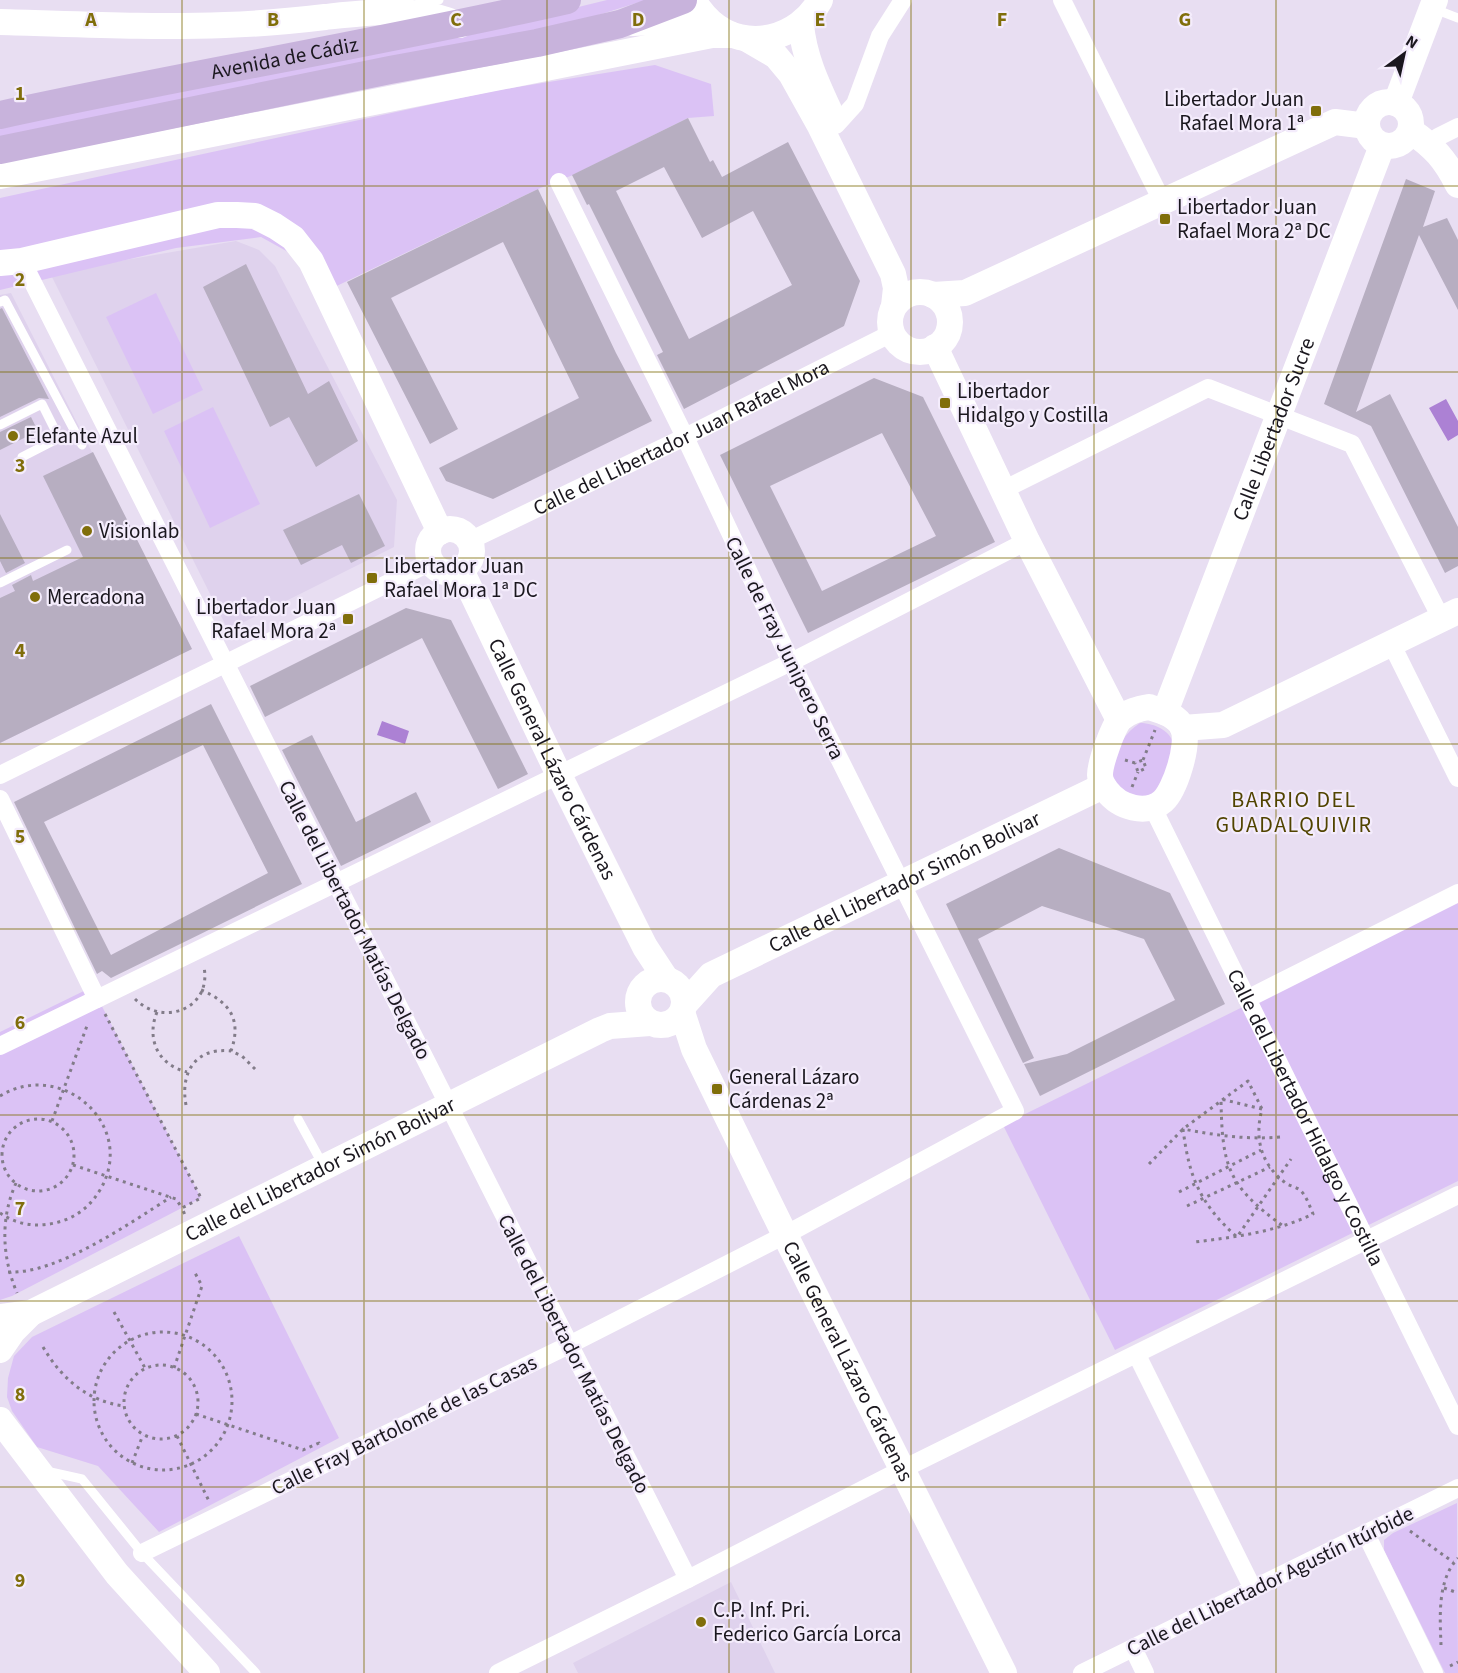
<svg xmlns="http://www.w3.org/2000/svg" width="1458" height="1673" viewBox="0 0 1458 1673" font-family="'Source Sans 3',sans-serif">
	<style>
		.built { fill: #dfd2ed }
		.green { fill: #dbc2f5 }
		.water { fill: #ac81d4 }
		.building { fill: #b7aec1; fill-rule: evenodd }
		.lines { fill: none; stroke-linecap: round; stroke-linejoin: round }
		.path { stroke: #827c89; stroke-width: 3; stroke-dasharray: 3 4.5; stroke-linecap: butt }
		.lane { stroke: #fff; stroke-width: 9 }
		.street { stroke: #fff; stroke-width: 18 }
		.secondary { stroke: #fff; stroke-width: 26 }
		.primary { stroke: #c8b3dc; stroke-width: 28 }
		.grid { fill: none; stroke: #806e0b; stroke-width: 1.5; stroke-opacity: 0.55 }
		.poi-dot { fill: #806e0b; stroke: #f4ecfc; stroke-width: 2 }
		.labels { text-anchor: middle; stroke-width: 4.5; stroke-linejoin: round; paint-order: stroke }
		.street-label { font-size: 21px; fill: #1a171e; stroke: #f4ecfc }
		.poi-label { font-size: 21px; fill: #1a171e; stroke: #f4ecfc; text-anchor: start }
		.neighbourhood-label { font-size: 22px; letter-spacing: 1.5px; fill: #514400; stroke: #f4ecfc }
		.grid-label { font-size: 20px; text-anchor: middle; font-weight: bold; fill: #806e0b; stroke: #f4ecfc; stroke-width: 4.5; stroke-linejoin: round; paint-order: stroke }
	</style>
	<rect width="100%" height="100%" fill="#e8def2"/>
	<path class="built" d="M236,241L259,250L275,266L397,500L394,547L228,630L50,273Z
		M11,293L192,649L0,743V295Z
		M731,1582L775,1673H578L573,1663Z"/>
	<path class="green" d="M607,0H646L573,23L0,138V126L448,39Z
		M655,65L711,84L714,116L688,118L573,175L538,189L318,295L299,258L261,237L176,248L0,290V198L493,91Z
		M156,293L203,390L153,414L106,317Z
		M213,407L260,504L210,528L164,431Z
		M1140,723C1157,723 1178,734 1173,754C1170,768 1161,782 1155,794L1133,800L1112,781C1110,758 1121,735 1140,723Z
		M1458,901V1181L1115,1350L1003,1125Z
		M92,987L201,1198L12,1296L0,1300V1032Z
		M239,1236L339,1438L159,1532L98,1466L37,1447L12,1411L7,1397L8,1378L14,1356L32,1337Z
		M1457,1503L1458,1673H1445L1384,1550V1540L1393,1533Z"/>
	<path class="water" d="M1446,399L1458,421V435L1448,441L1429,408Z
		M382,721L409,731L405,744L377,735Z"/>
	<path class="building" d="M688,118L710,162L713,160L722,177L788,142L860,281L844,326L684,409L657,355L663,352L589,204L587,205L572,175ZM664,167L702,238L753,211L792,285L689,339L616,191Z
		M1406,179L1435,191L1423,227L1447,218L1458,240V310L1419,235L1356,412L1390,394L1458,527V566L1445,573L1371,426L1324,404Z
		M538,189L616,353L652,421L493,499L446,481L439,468L579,398L503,242L391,298L458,429L430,444L347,282Z
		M246,264L308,394L329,381L358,441L316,467L289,417L270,427L203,287Z
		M2,308L49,399L39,398L0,417V309Z
		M874,378L923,397L995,542L808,633L720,455ZM882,433L936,536L822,591L770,486Z
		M31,417L38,431L0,450V432Z
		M93,452L192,649L0,743V598L15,591L12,585L31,575L33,581L83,557L43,476Z
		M359,494L385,546L351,563L342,545L301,565L283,530Z
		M0,514L25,563L6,573L0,561Z
		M406,608L451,620L528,774L498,789L422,638L265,717L250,686Z
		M211,704L302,884L111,978L102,971L97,974L14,802ZM203,745L268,873L111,955L44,822Z
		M312,735L356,822L416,792L431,822L341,866L282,750Z
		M1059,848L1170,893L1225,1004L1040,1096L1024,1064L1067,1054L1175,1000L1144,939L1042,906L978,939L1034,1058L1023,1063L946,904Z"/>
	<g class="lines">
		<path class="path" d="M1125,760L1135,763L1143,760L1146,768L1138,772L1135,763
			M1143,760L1155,730
			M1132,787L1138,772
			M201,990C230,1002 242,1020 231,1051L242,1056L256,1070
			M135,999C163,1027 212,1009 204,967
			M157,1012C146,1039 158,1065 187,1072
			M105,1014L201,1198L182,1208L185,1215
			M0,1096C62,1058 138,1126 100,1190C91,1205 78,1216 62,1221C40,1228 19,1226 0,1213
			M186,1105C180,1073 195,1047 231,1051
			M1262,1109L1221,1099C1222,1167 1228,1186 1283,1226
			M2 1155a36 36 0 1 1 72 0a36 36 0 1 1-72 0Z
			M52,1121L88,1023
			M1280,1137C1246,1140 1215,1135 1183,1129C1189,1177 1200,1204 1237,1237L1291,1159
			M1149,1164L1183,1129L1248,1081L1262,1109C1254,1139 1261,1165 1287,1184C1291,1186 1296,1187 1300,1190C1306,1195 1310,1207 1313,1214C1276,1232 1235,1237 1195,1242
			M73,1165L176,1199L182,1208
			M16,1183C0,1219 2,1257 17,1293
			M1179,1192L1261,1150
			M1187,1206L1270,1167
			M8,1272C56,1275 130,1223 171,1197
			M114,1312L145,1368
			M94 1401a69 69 0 1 1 138 0a69 69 0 1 1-138 0Z
			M43,1347C62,1379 87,1401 124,1406
			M124 1402a37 37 0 1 1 74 0a37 37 0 1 1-74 0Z
			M174,1368L202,1286L194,1271
			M196,1414L303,1450L319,1443L320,1446
			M177,1436L209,1501
			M132,1463L143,1435
			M1410,1531L1453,1562
			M1444,1588L1458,1593
			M1441,1645C1440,1617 1437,1580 1458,1558
			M1450,1666L1458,1662"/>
		<path class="lane" d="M418,4L439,0
			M1432,8L1458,18
			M0,302L5,300L82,445
			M0,425L42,404L59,438L22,457
			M0,583L67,550
			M298,1119L323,1165
			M46,1471L82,1479L142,1553L256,1673"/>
		<g class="street">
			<path d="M1062,0L1162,201"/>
			<path d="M836,125L855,104L880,36L903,0"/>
			<path d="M1431,145L1438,137L1458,127"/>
			<path d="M22,261L688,1579"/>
			<path d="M1003,490L1208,388L1352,444L1441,618"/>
			<path id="s1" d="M469,541L685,437L892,333"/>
			<path d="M1391,643L1458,778"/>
			<path d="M0,775L431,562"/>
			<path d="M0,799L97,999"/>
			<path id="s2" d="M1153,808L1458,1426"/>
			<path d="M1247,999L1458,893"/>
			<path d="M0,1046L791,662L1027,541"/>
			<path d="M1137,1355L1253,1589"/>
			<path d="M1366,1534L1434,1673"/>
			<path d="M142,1553L569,1345L785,1235L1015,1111L791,662L685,437L559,182"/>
			<path d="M1133,1648L1145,1673"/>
			<path d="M498,1673L688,1579L903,1469L1458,1195"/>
			<path d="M1082,1673L1458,1488"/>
		</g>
		<g class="secondary">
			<path d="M693,0C698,8 704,16 711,22C746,53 799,39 820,0"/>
			<path d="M0,22C75,24 150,28 225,25C258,24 292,21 325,17C371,12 416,6 460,25"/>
			<path d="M633,23L697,20L710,22"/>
			<path d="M801,25C804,56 816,82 829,110"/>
			<path d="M747,39L776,56L791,74L820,126L893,274L896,288L894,306"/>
			<circle cx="1389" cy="124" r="22"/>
			<path d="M1396,103L1435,0"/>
			<path d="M1411,131C1434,147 1445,159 1458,185"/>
			<path d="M0,176L712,35H732"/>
			<path d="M0,263L22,261L218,215H237L255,216L275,226L293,238L311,261L440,532"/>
			<circle cx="920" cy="322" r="30"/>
			<path d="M933,295L965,293L1335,122L1367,126"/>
			<path d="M935,347L1027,541L1119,720"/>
			<circle cx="450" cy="551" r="22"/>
			<path id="s3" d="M461,570L559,775L645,947L666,979"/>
			<path d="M1149,707C1162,711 1177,715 1183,728C1190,744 1175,790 1163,801C1146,816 1119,807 1107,791C1103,786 1100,781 1100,775C1100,763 1113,727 1120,719C1129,711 1138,709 1149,707Z"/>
			<path id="s4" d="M1165,712L1382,146"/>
			<path d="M1183,728L1223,725L1458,611"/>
			<circle cx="661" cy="1002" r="23"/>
			<path id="s5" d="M684,1005L711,975L1103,786"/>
			<path id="s6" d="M682,1012L694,1049L785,1235L1004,1673"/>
			<path id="s7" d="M0,1317L31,1313L600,1030L610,1026L650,1023"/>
			<path d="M0,1350L13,1331L31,1313"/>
			<path d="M0,1420L117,1574L207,1673"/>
		</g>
		<g class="primary">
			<path id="s8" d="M0,115C188,74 379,43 567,0"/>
			<path d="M0,150L390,70L537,43L620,24L683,0"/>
		</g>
	</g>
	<path class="grid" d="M182,0V1673M364,0V1673M547,0V1673M729,0V1673M911,0V1673M1094,0V1673M1276,0V1673M0,186H1458M0,372H1458M0,558H1458M0,744H1458M0,929H1458M0,1115H1458M0,1301H1458M0,1487H1458"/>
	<g class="poi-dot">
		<rect x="1310" y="105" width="12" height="12" rx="3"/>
		<rect x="1159" y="213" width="12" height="12" rx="3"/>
		<rect x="939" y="397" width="12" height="12" rx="3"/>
		<circle cx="13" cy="436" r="6"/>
		<circle cx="87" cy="531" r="6"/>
		<rect x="366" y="572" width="12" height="12" rx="3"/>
		<circle cx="35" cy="597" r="6"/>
		<rect x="342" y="613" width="12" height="12" rx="3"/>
		<rect x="711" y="1083" width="12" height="12" rx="3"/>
		<circle cx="701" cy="1622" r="6"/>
	</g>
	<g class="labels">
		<g class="street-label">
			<text dy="7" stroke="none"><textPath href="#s8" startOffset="290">Avenida de Cádiz</textPath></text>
			<text dy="7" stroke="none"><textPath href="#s4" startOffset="303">Calle Libertador Sucre</textPath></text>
			<text dy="7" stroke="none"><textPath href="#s1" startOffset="236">Calle del Libertador Juan Rafael Mora</textPath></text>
			<text transform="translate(785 648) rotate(64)" y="7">Calle de Fray Junipero Serra</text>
			<text dy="7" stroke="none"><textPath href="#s3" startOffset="210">Calle General Lázaro Cárdenas</textPath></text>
			<text dy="7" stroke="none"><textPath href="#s5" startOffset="255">Calle del Libertador Simón Bolivar</textPath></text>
			<text transform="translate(355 920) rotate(63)" y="7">Calle del Libertador Matías Delgado</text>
			<text dy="7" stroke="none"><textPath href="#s2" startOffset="345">Calle del Libertador Hidalgo y Costilla</textPath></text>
			<text dy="7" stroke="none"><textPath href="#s7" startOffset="354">Calle del Libertador Simón Bolivar</textPath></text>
			<text transform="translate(574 1354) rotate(63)" y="7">Calle del Libertador Matías Delgado</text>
			<text dy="7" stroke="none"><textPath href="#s6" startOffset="387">Calle General Lázaro Cárdenas</textPath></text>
			<text transform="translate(404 1425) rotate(-26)" y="7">Calle Fray Bartolomé de las Casas</text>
			<text transform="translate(1270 1581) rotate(-26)" y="7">Calle del Libertador Agustín Itúrbide</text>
		</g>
		<g class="poi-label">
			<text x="1304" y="106" text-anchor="end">Libertador Juan<tspan x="1304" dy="24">Rafael Mora 1ª</tspan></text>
			<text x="1177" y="214">Libertador Juan<tspan x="1177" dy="24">Rafael Mora 2ª DC</tspan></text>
			<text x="957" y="398">Libertador<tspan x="957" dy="24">Hidalgo y Costilla</tspan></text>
			<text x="25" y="443">Elefante Azul</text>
			<text x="99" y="538">Visionlab</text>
			<text x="384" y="573">Libertador Juan<tspan x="384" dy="24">Rafael Mora 1ª DC</tspan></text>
			<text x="47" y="604">Mercadona</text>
			<text x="336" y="614" text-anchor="end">Libertador Juan<tspan x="336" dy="24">Rafael Mora 2ª</tspan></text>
			<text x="729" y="1084">General Lázaro<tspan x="729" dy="24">Cárdenas 2ª</tspan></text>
			<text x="713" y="1617">C.P. Inf. Pri.<tspan x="713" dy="24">Federico García Lorca</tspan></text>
		</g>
		<g class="neighbourhood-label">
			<text x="1294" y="807">BARRIO DEL<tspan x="1294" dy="25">GUADALQUIVIR</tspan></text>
		</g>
	</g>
	<g class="grid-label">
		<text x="91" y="26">A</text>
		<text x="273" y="26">B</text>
		<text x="456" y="26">C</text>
		<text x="638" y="26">D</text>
		<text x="820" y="26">E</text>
		<text x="1002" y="26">F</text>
		<text x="1185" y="26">G</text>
		<text x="20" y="100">1</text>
		<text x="20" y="286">2</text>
		<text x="20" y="472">3</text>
		<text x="20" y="657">4</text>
		<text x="20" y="843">5</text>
		<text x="20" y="1029">6</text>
		<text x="20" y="1215">7</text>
		<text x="20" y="1401">8</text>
		<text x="20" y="1587">9</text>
	</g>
	<g transform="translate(1404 54) rotate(33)" stroke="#f4ecfc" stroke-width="4.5" paint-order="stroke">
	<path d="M0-4.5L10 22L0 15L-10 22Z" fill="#1a171e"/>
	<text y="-9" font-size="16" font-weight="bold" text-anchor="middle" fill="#1a171e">N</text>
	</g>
</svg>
